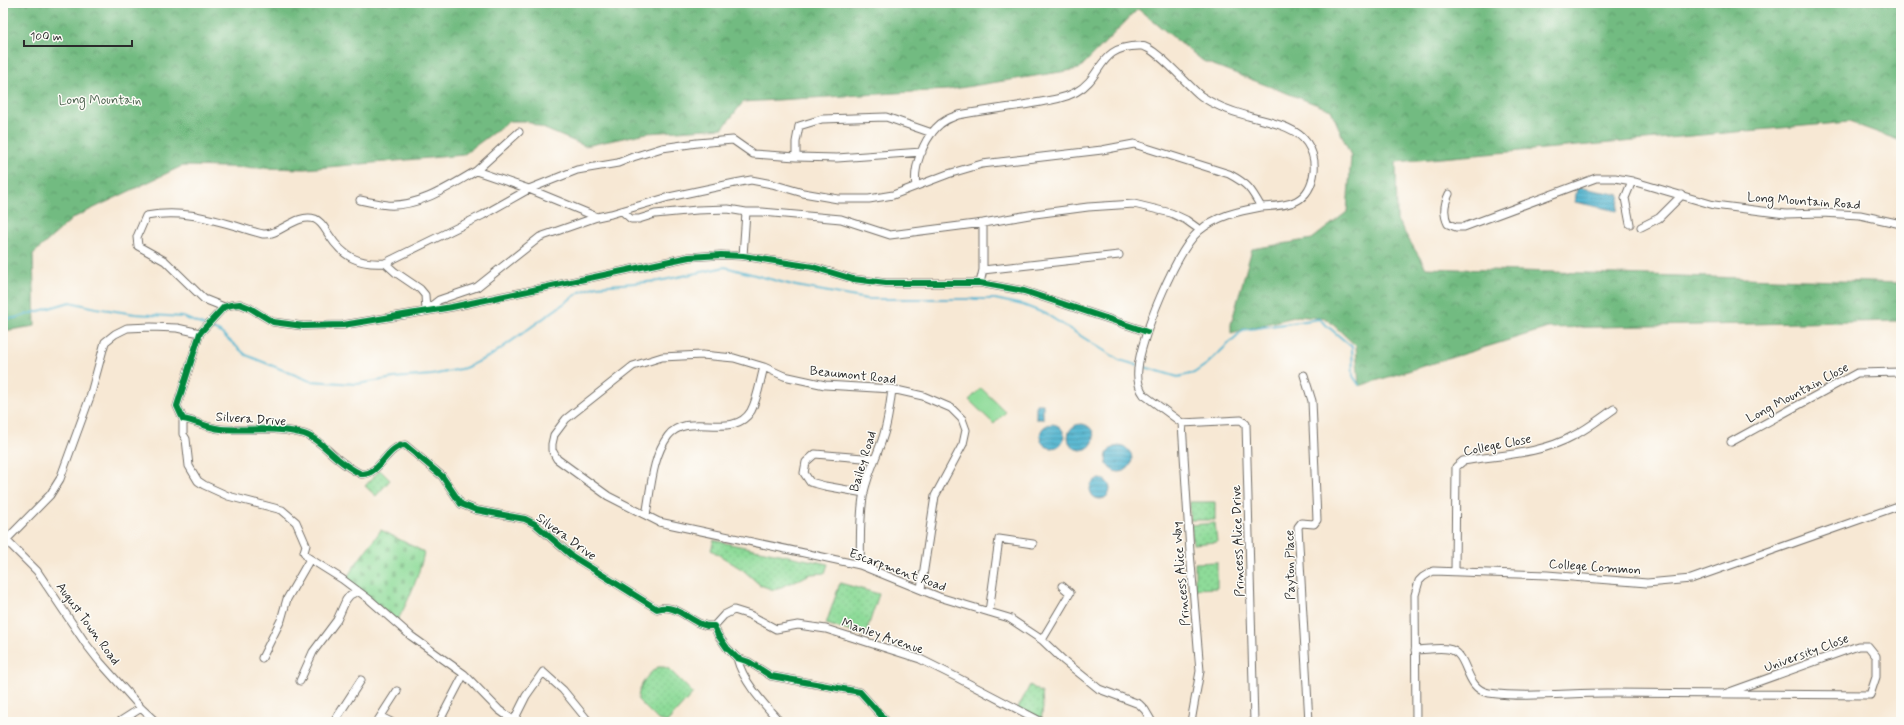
<svg xmlns="http://www.w3.org/2000/svg" width="1904" height="725" viewBox="0 0 1904 725" font-family="Mynerve,sans-serif">
	<style>
		.green { fill: url(#green-dots); stroke: #5c8362 }
		.forest { fill: url(#forest-crowns); stroke: #4e7356 }
		.cemetery { fill: url(#cemetery-stones); stroke: #5c8362 }
		.pitch { fill: #8edb99; stroke: #5c8362 }
		.water { fill: url(#water-rules); stroke: #3e707d }
		.lines { fill: none; stroke-linecap: round; stroke-linejoin: round }
		.stream { stroke: #50b4cf; stroke-width: 2 }
		.street-casing { stroke: #726d66; stroke-width: 9 }
		.street { stroke: #fff; stroke-width: 7 }
		.cycleway-casing { stroke: #fdfcf7; stroke-width: 8 }
		.cycleway { stroke: #00873e; stroke-width: 6 }
		.labels { text-anchor: middle; stroke-width: 3; stroke-linejoin: round; paint-order: stroke }
		.park-label { font-size: 13px; fill: #49604c; stroke: #fdfcf7 }
		.street-label { font-size: 13px; fill: #2b2b2b; stroke: #fdfcf7 }
	</style>
	<defs>
		<pattern id="green-dots" width="8" height="8" patternUnits="userSpaceOnUse"><rect width="8" height="8" fill="#8edb99"/><path d="M2 2h.1M6 6h.1" fill="none" stroke="#7bbc84" stroke-width="1.8" stroke-linecap="round"/></pattern>
		<pattern id="forest-crowns" width="20" height="18" patternUnits="userSpaceOnUse"><rect width="20" height="18" fill="#72bb81"/><path d="M2 6a3 3 0 1 1 6 0M12 15a3 3 0 1 1 6 0" fill="none" stroke="#5e986a"/></pattern>
		<pattern id="cemetery-stones" width="16" height="16" patternUnits="userSpaceOnUse"><rect width="16" height="16" fill="#8edb99"/><path d="M2 7V4a2 2 0 0 1 4 0v3zM10 15v-3a2 2 0 0 1 4 0v3z" fill="#7bbc84"/></pattern>
		<pattern id="water-rules" width="6" height="5" patternUnits="userSpaceOnUse"><rect width="6" height="5" fill="#50b4cf"/><path d="M0 2.5h6" fill="none" stroke="#4393a8"/></pattern>
	</defs>
	<rect width="100%" height="100%" fill="#fdfcf7"/>
	<filter id="ink" filterUnits="userSpaceOnUse"><feTurbulence type="fractalNoise" baseFrequency=".025" numOctaves="2"/><feDisplacementMap in="SourceGraphic" scale="8" xChannelSelector="R" yChannelSelector="G"/><feConvolveMatrix kernelMatrix="1 2 1 2 8 2 1 2 1" color-interpolation-filters="sRGB"/></filter>
	<filter id="wash" filterUnits="userSpaceOnUse"><feTurbulence type="fractalNoise" baseFrequency=".012" numOctaves="4" result="noise"/><feDisplacementMap in="SourceGraphic" scale="16" xChannelSelector="R" yChannelSelector="G"/><feGaussianBlur stdDeviation="0.9" result="paint"/><feColorMatrix in="noise" values="0 0 0 0 0 0 0 0 0 0 0 0 0 0 0 0 0 1.4 0 .05"/><feComposite in="paint" operator="in"/></filter>
	<g filter="url(#wash)">
		<rect width="100%" height="100%" fill="#f7e8d4"/>
		<path class="green" d="M380,470L390,480L376,496L365,486Z
			M1190,502H1215V520H1190Z
			M1215,523L1217,542L1193,544L1191,525Z
			M714,540L725,543L828,564L825,573L811,574L774,590L760,585L743,570L711,550Z
			M1217,562V588L1195,589V563Z
			M840,583L879,594L865,636L826,624Z
			M658,667H664L669,669L693,693L667,722L658,720L638,700C638,687 647,674 658,667Z
			M1030,685L1042,693L1043,708L1041,720L1017,710Z"/>
		<path class="forest" d="M3,3H1901V141L1849,122L1396,162L1397,220L1426,268L1901,283V321L1548,328L1359,386L1356,346L1327,319L1298,316L1231,333V324L1252,249L1312,239L1347,212L1351,156L1331,110L1203,61L1138,9L1079,69L947,90L743,102L723,128L647,133L585,146L526,121H509L463,155L305,169L182,166L73,218L33,254L35,326L3,331Z"/>
		<path class="cemetery" d="M381,530L424,552C421,571 407,605 397,621L345,581C355,563 369,547 381,530Z"/>
		<path class="pitch" d="M981,388L1006,412L994,424L969,400Z"/>
		<path class="water" d="M1577,187L1620,195L1617,211L1575,202Z
			M1036,404H1043V419H1036Z
			M1040 436a12 12 0 1 1 24 0a12 12 0 1 1-24 0Z
			M1068 437a13 13 0 1 1 26 0a13 13 0 1 1-26 0Z
			M1106 459a13 13 0 1 1 26 0a13 13 0 1 1-26 0Z
			M1090 489a10 10 0 1 1 20 0a10 10 0 1 1-20 0Z"/>
		<g class="lines">
			<path class="stream" d="M3,319L15,318L70,302L96,308L135,314L183,317L220,332L246,355L310,381L357,384L394,378L432,375L465,368L492,355L580,292L597,286L659,281L725,267L796,286L867,299H995L1023,305L1046,314L1119,360L1137,365
				M1141,366L1178,377L1194,373L1207,364L1243,330L1319,319L1352,347L1353,376L1359,385"/>
		</g>
	</g>
	<g filter="url(#ink)">
		<g class="lines">
			<defs>
				<path id="street" d="M796,157V142L799,126L822,119L886,117L932,133
					M476,171L519,132
					M916,186C913,168 923,141 936,128C942,121 950,118 958,115C981,111 1005,108 1029,104C1045,101 1061,100 1076,92C1104,77 1097,45 1141,46C1155,46 1188,86 1201,96C1214,105 1233,112 1248,116C1267,122 1295,125 1307,143C1313,152 1315,161 1314,171C1310,204 1288,206 1261,207
					M1449,194C1444,204 1443,214 1448,224L1456,227H1464L1596,178H1615L1632,181
					M360,200C369,202 379,204 388,205C419,207 450,186 476,171L529,189L577,170L618,163L633,157L662,148L697,143L733,140L753,154L796,157L837,158L922,152
					M622,211L631,219H639L655,214L697,210L728,209L746,212H762L841,219L890,235L983,223L1035,214L1088,207L1134,204L1171,213L1186,220L1200,230
					M1630,224L1625,198L1632,181L1714,205L1786,214L1821,213L1860,215L1901,224
					M1641,227L1659,218L1682,195
					M743,256L746,212
					M983,270L1119,255
					M980,283L983,270V223
					M224,307L204,299L165,261L138,246L137,237L146,216C180,210 204,217 236,226C245,229 254,232 263,234C279,236 296,213 315,219C322,222 325,229 329,235C343,257 359,265 385,263
					M426,310L439,300L477,287L540,237L597,217L611,214L669,197L735,183L751,180L772,184L803,193L838,199H869L893,195L948,174L982,164L1102,150L1134,144L1229,174C1248,184 1251,189 1261,207C1239,211 1216,216 1199,231C1176,251 1140,339 1138,369C1137,378 1139,388 1144,395L1182,423
					M426,311L425,295L420,289L395,272L385,263L483,215L529,189L597,217
					M1304,375L1312,401L1317,520L1314,524L1301,523L1298,527L1309,722
					M183,419V434L186,439L189,466L198,481L204,485L228,496L282,510L296,522L306,545L304,552L307,557L342,579L370,600L411,636L464,674L499,710L513,720
					M1182,423L1241,420L1246,424L1254,722
					M1182,423L1190,552L1200,671L1191,722
					M1731,442L1857,373L1901,372
					M864,493L825,486L810,482L804,473L806,462L815,454L875,459
					M646,515C651,490 652,457 668,436C688,410 733,441 751,411C758,398 760,381 764,367
					M3,537L37,571L86,644L100,662L141,708L156,722
					M6,540L50,495L60,479L90,397L105,342L115,334L127,328L151,327L177,328L200,333
					M860,565C861,541 859,516 864,492C868,473 877,456 883,437C888,422 890,406 892,389
					M1455,571L1456,467L1463,461C1499,455 1541,454 1573,436C1587,429 1601,418 1614,409
					M921,589L935,496L963,444L966,430L962,419L951,408L923,396L892,389L825,385L784,376L764,367L734,358L702,355L662,357L633,366L566,419L554,435L552,444V450L557,459L608,496L659,522L860,565L939,597L1009,618L1042,640L1063,660L1099,689L1139,704L1145,710L1152,722
					M989,612L999,539L1033,544
					M714,626L724,615L734,610L750,615L776,629L798,625L826,629L920,659L956,677L1042,722
					M1042,640L1070,593L1062,586
					M1415,650C1425,650 1438,647 1448,649C1470,652 1463,689 1489,693C1526,698 1569,693 1607,693C1695,694 1782,694 1870,695L1876,677V656L1868,646H1858L1724,694
					M262,658L281,620L287,599L310,559
					M737,658C743,682 764,704 780,722
					M300,681L313,652L337,620L346,600L350,595L358,591
					M381,717L391,722
					M119,722L141,708
					M334,722L361,680
					M377,722L397,691
					M439,722L464,674
					M513,722L526,696L543,672L563,690L589,722
					M887,722L860,692L771,676L749,662L737,658L727,648L718,635L714,626C692,628 680,602 657,609L572,556L535,524L525,519L476,510L461,504L442,476L405,445C386,446 380,476 361,474C353,470 345,465 338,459C328,451 317,438 304,434C277,426 249,431 221,429C207,428 196,421 183,419L177,406L200,333L224,307L231,305L240,304L250,308L273,322L303,326L343,325L452,307L689,257L721,255L743,256L813,267L853,279L886,283H980L1024,291L1133,327L1147,332
					M1416,722L1415,595L1419,581L1423,577L1433,571L1547,575L1647,583L1691,579L1901,505"/>
			</defs>
			<use href="#street" class="street-casing"/>
			<use href="#street" class="street"/>
			<defs>
				<path id="cycleway" d="M887,722L860,692L771,676L749,662L737,658L727,648L718,635L714,626C692,628 680,602 657,609L572,556L535,524L525,519L476,510L461,504L442,476L405,445C386,446 380,476 361,474C353,470 345,465 338,459C328,451 317,438 304,434C277,426 249,431 221,429C207,428 196,421 183,419L177,406L200,333L224,307L231,305L240,304L250,308L273,322L303,326L343,325L452,307L689,257L721,255L743,256L813,267L853,279L886,283H980L1024,291L1133,327L1147,332"/>
			</defs>
			<use href="#cycleway" class="cycleway-casing"/>
			<use href="#cycleway" class="cycleway"/>
		</g>
	</g>
	<g class="labels">
		<g class="park-label">
			<text x="100" y="104">Long Mountain</text>
		</g>
		<g class="street-label">
			<text transform="translate(1804 200) rotate(4)" y="5">Long Mountain Road</text>
			<text transform="translate(853 374) rotate(6)" y="5">Beaumont Road</text>
			<text transform="translate(1797 392) rotate(-28)" y="5">Long Mountain Close</text>
			<text transform="translate(251 418) rotate(4)" y="5">Silvera Drive</text>
			<text transform="translate(1497 444) rotate(-11)" y="5">College Close</text>
			<text transform="translate(862 461) rotate(-73)" y="5">Bailey Road</text>
			<text transform="translate(567 536) rotate(36)" y="5">Silvera Drive</text>
			<text transform="translate(1237 541) rotate(-92)" y="5">Princess Alice Drive</text>
			<text transform="translate(1289 565) rotate(-91)" y="5">Payton Place</text>
			<text transform="translate(1595 566) rotate(4)" y="5">College Common</text>
			<text transform="translate(898 569) rotate(20)" y="5">Escarpment Road</text>
			<text transform="translate(1180 574) rotate(-95)" y="5">Princess Alice Way</text>
			<text transform="translate(89 623) rotate(54)" y="5">August Town Road</text>
			<text transform="translate(883 635) rotate(19)" y="5">Manley Avenue</text>
			<text transform="translate(1806 652) rotate(-20)" y="5">University Close</text>
		</g>
	</g>
	<rect width="1904" height="725" fill="none" stroke="#fdfcf7" stroke-width="16"/>
	<path d="M24 40v6h108v-6" fill="none" stroke="#2b2b2b" stroke-width="2"/>
	<text x="30" y="40" font-size="12" fill="#2b2b2b" stroke="#fdfcf7" stroke-width="3" paint-order="stroke">100 m</text>
</svg>
